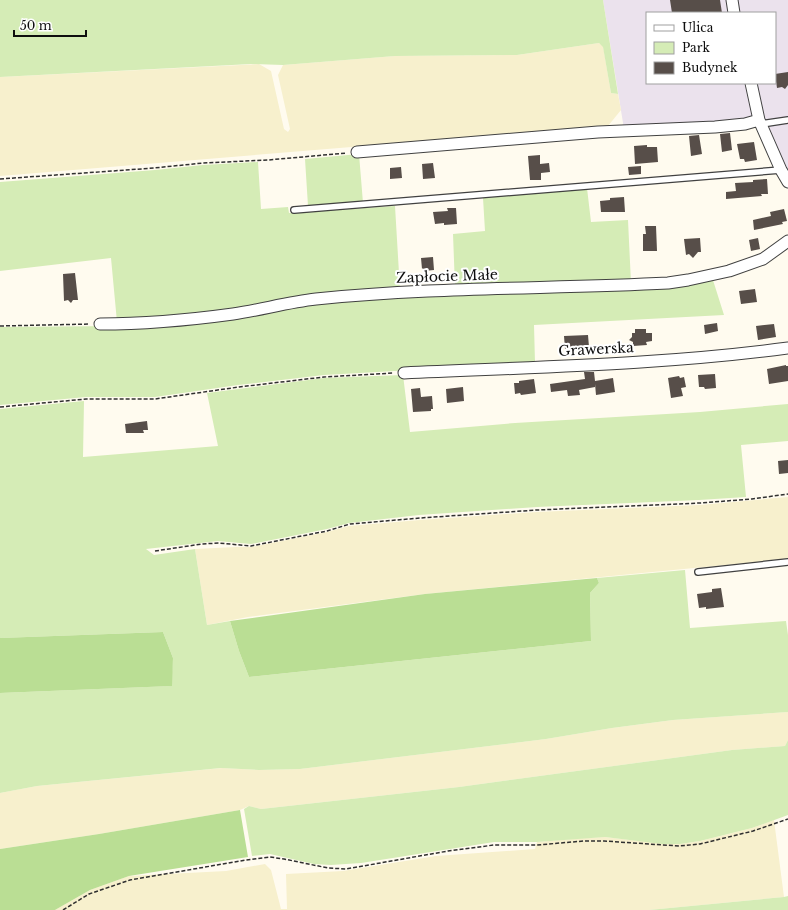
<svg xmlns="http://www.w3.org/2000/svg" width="788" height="910" viewBox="0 0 788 910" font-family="'Libre Baskerville',serif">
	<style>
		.industrial { fill: #ebe2ed }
		.farmland { fill: #f7f0cd }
		.green { fill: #d5ecb6 }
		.forest { fill: #bade94 }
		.building { fill: #574e49 }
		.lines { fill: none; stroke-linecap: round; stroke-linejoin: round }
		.service-casing { stroke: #414141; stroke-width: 8 }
		.minor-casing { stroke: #414141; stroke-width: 13 }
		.path { stroke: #303030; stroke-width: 1.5; stroke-dasharray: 4 2; stroke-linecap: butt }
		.service { stroke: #fff; stroke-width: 5.5 }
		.minor { stroke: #fff; stroke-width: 11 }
		.labels { text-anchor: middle; stroke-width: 4; stroke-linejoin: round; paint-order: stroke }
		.street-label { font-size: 14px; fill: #0e0e0e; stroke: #fff }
	</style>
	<rect width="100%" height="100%" fill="#fffbef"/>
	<path class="industrial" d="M603,0H730L733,13H647V83H748L754,114L750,120L624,129Z
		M735,0H788V176L769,134L753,83H775V13H737Z"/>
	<path class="farmland" d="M599,43L603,46L611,93L618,94L621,110L608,126L0,176V77L259,64L271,71L284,129L288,132L290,129L278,75L283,65L395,56L517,55Z
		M788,497V559L425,594L248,617L207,625L195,549L236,547H251L327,532L349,526L420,520L537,512L700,505Z
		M788,712V740L785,746L732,750L459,787L261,809L249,806L240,810L99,834L0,849V793L37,786L222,768L259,770L300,769L546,739L612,728L673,720Z
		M774,820L784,897L649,910H55L90,890L129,876L226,871L265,864L271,870L281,909H287L286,874L343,871L436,856L535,849L537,842L583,838L605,837L631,840L680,844L700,841L752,828Z"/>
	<path class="green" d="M0,0H603L618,94L611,93L603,47L599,43L517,55L395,56L283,65L251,64L0,77Z
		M359,154L363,203L308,206L305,159Z
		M258,162L261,209L288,207L289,213L395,206L400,290L234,312L117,322L111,258L0,271V182L155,170L203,165Z
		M587,188L591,222L628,220L631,283L455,287L453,234L485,231L483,198Z
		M712,277L724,315L534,325L535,363L324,375L238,385L155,397H86L0,405V327L120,326L314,301Z
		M403,375L410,432L515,423L700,412L788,404V441L741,445L746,497L699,500L537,507L419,515L349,523L327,529L251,544L218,541L146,549L154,555L195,549L207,625L230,621L239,651L249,677L591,641L590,593L599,583L597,578L685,570L690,628L786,621L788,635V712L673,720L612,728L546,739L300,769L259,770L221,768L37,786L0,793V693L171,686L173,658L163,632L0,638V409L84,401L83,457L218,446L207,393L324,378Z
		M788,740V815L752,828L700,841L680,844H662L605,837L537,842H494L361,863L331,865L314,864L270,854L252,856L244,809L249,806L261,809L459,787L732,750L785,746Z
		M788,896V910H649L784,897Z"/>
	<path class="forest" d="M597,578L599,583L590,593L591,641L249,677L239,651L230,621L425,594Z
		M163,632L173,658L172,686L0,693V638Z
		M240,810L248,857L129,876L90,890L55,910H0V849L99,834Z"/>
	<path class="building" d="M670,0H720L722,13H672Z
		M788,72V85L785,89L782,87L777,88L775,74Z
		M730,133L732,150L722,152L720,134Z
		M699,135L702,154L691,156L689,136Z
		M754,142L757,160L745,162L744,159H740L737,144Z
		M647,145V147H657L658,162L635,164L634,146Z
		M540,155V164L549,163L550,172L541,173V180H530L528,156Z
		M433,163L435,178L423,179L422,164Z
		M641,166V174L629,175L628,167Z
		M401,167L402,178L390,179V168Z
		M767,179L768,194H761L762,196L726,199V192L736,191L735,183L753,182V180Z
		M624,197L625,212H601L600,201L610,200V198Z
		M447,208H456L457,224L444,225V223L435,224L433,212L448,211Z
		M784,209L787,221L782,222L783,224L754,230L753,220L771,216L770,212Z
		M645,226H656L657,251H643V234H646Z
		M700,238L701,252H698L693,258L689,254L686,255L684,239Z
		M758,238L760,249L751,251L749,240Z
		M433,257L434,270L424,271L423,268L422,269L421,258Z
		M75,273L78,300H73L71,303L68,300L64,301L63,274Z
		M755,289L757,302L741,304L739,291Z
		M717,323L718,331L705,334L704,325Z
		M774,324L776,337L758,340L756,326Z
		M635,329H646V333H652V341L646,342L647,345L633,346V342L629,340L632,337V333H635Z
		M588,335L589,347L565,349L564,336Z
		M786,365V366H788V381L769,384L767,369Z
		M584,372H594L595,381L613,378L615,392L596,395L595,384V387L579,390L580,395L568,396L567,390L551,392L550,384L585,379Z
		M715,374L716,388L705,389L704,387H699L698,375Z
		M679,376L680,378L684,377L686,387L681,388L683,396L671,398L668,378Z
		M534,379L536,393L521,395L520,393L515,394L514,383H519V381Z
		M463,387L464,401L447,403L446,389Z
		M420,388L421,397L432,396L433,409H431V411L413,412L411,389Z
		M147,421L148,430H143L144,433H126L125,424Z
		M788,460V473L779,474L778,461Z
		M721,588L724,607L706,609V607L699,608L697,594L712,592V589Z"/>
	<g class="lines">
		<defs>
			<path id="service" d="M761,124L788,120
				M294,210L781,170
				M698,572L788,562"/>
			<path id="minor" d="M732,0L734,13
				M751,83L759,120L781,170L788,182
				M357,152L598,132L715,127L745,124L759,120
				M100,324C144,324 189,320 233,314C261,310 288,302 316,299C433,287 550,289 668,283L688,280L729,271L763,259L788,241
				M404,373C532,367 661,365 788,348"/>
		</defs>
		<use href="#service" class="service-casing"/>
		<use href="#minor" class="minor-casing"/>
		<path class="path" d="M0,179L154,168L203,163L268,160L347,153
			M0,326L90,324
			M0,407L86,399H155L239,387L324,377L394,373
			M155,551L202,544L219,543L251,546L327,531L350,524L420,518L537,510L700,503L752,499L788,494
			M63,910L89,894L130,880L246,860L270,857L284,859L328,868L346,869L448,851L494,845H537L584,841H604L679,846L700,844L753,831L788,819"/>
		<use href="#service" class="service"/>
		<use href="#minor" class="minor"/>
	</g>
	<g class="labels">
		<g class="street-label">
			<text transform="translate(447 276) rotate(-2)" y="5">Zapłocie Małe</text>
			<text transform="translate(596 349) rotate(-3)" y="5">Grawerska</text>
		</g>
	</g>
	<rect x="646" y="12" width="130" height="72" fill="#ffffff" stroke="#9f9f9f"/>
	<rect x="654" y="25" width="20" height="6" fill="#ffffff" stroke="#9f9f9f"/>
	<text x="682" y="32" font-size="12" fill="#0e0e0e">Ulica</text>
	<rect x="654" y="42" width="20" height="12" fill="#d5ecb6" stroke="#9f9f9f"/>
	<text x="682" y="52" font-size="12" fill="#0e0e0e">Park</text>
	<rect x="654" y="62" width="20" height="12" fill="#574e49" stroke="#9f9f9f"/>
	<text x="682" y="72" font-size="12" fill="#0e0e0e">Budynek</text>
	<path d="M14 30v6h72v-6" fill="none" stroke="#0e0e0e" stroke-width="2"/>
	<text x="20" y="30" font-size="12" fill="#0e0e0e" stroke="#ffffff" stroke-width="3" paint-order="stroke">50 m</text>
</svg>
